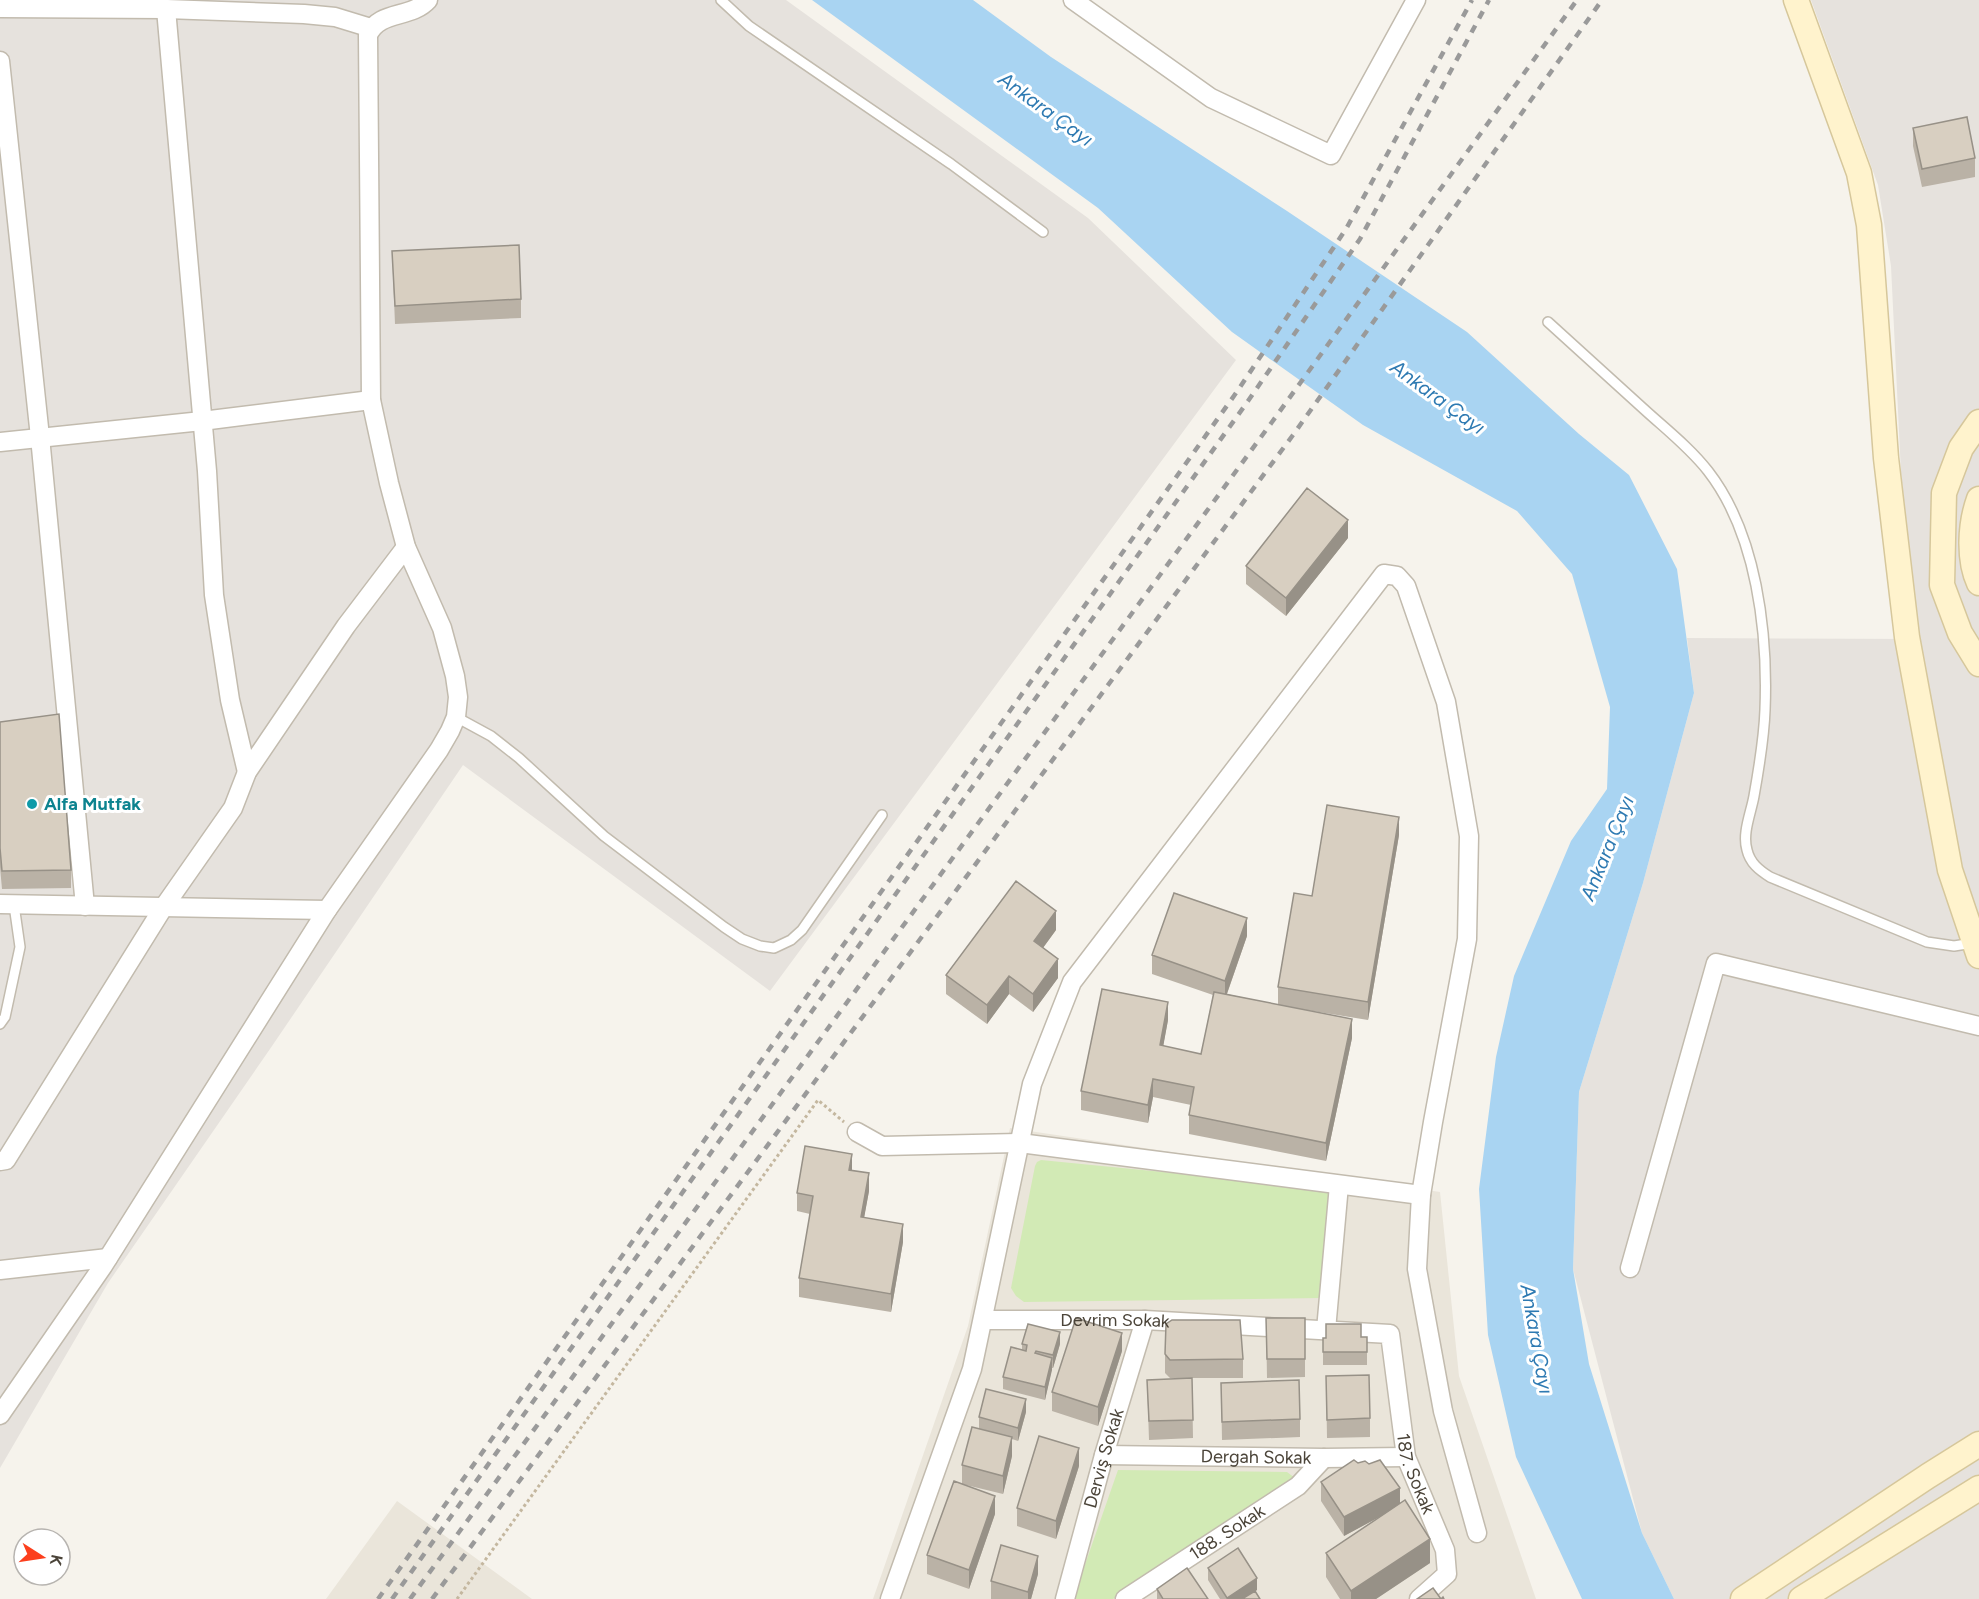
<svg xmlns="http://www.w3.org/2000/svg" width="1979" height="1599" viewBox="0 0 1979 1599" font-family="Figtree,sans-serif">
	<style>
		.residential { fill: #eae5da }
		.industrial { fill: #e6e2dd }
		.green { fill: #d2eab5 }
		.water { fill: #a9d4f2 }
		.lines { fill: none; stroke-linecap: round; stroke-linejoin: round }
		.lane-casing { stroke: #c2bbae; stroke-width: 12 }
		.street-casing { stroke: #c2bbae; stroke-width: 21 }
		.secondary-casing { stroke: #d6c79b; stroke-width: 27 }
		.path { stroke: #c4b79f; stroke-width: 3; stroke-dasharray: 3 3; stroke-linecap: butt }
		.lane { stroke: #fff; stroke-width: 9 }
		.street { stroke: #fff; stroke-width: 18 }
		.secondary { stroke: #fff3cd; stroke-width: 24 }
		.rail { stroke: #9a9a9a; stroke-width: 4.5; stroke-dasharray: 8 8; stroke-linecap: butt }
		.wall { fill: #bab2a6 }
		.shaded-wall { fill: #979187 }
		.building { fill: #d8cfc1; stroke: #979187; stroke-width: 1.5 }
		.culture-dot { fill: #0f9aa8; stroke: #fff; stroke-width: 2 }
		.labels { text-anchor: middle; stroke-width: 6; stroke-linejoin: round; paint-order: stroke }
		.culture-label { font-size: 18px; font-weight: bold; fill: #0d838f; stroke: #fff; text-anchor: start }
		.street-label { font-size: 18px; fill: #4b4439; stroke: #fff }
		.water-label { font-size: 20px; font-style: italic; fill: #2e7ab2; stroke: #fff }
	</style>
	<rect width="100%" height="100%" fill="#f6f3ec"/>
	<path class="residential" d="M1010,1128L1440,1192L1459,1376L1536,1599H873L968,1326Z
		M397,1501L532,1599H326Z"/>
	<path class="industrial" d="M0,0H786L1088,218L1236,360L770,991L463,765L270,1049L108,1283L0,1468Z
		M1811,0H1979V1599H1674L1642,1533L1573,1269L1579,1092L1643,883L1694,693L1687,638L1919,639L1901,473L1891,266L1878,185Z"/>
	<path class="green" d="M1041,1160L1325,1188L1330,1193L1321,1298L1024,1302L1016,1296L1011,1288L1035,1166L1037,1162Z
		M1118,1470L1287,1472L1295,1478L1113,1599H1073Z"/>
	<path class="water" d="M812,0H973L1051,57L1287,211L1467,332L1579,434L1629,475L1677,569L1694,693L1643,883L1579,1092L1573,1269L1589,1364L1642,1533L1674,1599H1582L1516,1457L1488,1335L1479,1189L1496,1057L1514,976L1571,841L1607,789L1610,707L1572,574L1517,511L1363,425L1232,332L1098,208Z"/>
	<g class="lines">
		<defs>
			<path id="lane" d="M721,0L749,26L951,164L1043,232
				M1548,322C1580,351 1613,381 1646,411C1667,430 1690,448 1708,471C1757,534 1768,633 1765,710C1764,739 1759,768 1754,796C1751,813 1742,833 1747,850C1750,863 1759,870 1770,877L1927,942L1954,946L1973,943
				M456,717L491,736L519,758L604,836L724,927L742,939L760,946L774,948L791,940L802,930L882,815
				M0,1024L5,1017L20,947L14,905"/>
			<g id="street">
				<path d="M1073,0L1211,98L1331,155L1416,0"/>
				<path d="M0,8L166,9L304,14L335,17L371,28"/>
				<path d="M166,9L207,471L214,595L230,700L247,772"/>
				<path d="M0,61L40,437L85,906"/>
				<path d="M0,442L202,421L371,400"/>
				<path d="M0,904L327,910"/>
				<path d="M857,1132L882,1146L1020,1143L1421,1195"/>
				<path d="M0,1161L6,1160L163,908L233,808L247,772L346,626L406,547"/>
				<path d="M1630,1268L1716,963L1979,1026"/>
				<path d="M0,1270L108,1258"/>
				<path id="s1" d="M983,1320H1145L1390,1334L1406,1457L1445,1550L1447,1574L1419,1599"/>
				<path d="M1326,1330L1339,1185"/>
				<path d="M0,1415L103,1266L327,910L439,750L450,731L456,717L458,697L455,676L442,628L406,547L389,483L371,400L368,35C379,10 411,19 428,0"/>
				<path id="s2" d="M1104,1455L1324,1458L1406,1457"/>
				<path d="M890,1599L972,1369L1032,1084L1072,982L1384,574L1397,576L1406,586L1446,702L1469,836L1467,939L1433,1122L1421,1195L1417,1269L1443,1411L1477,1533"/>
				<path id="s3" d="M1065,1599L1104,1455L1145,1320"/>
				<path id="s4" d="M1125,1599L1298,1486L1324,1458"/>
			</g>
			<path id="secondary" d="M1796,0L1859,173L1869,225L1886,458L1907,637L1950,870L1979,956
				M1979,422L1961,448L1944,493L1942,585L1960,633L1979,664
				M1979,499C1970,524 1968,559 1979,583
				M1743,1599L1928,1476L1979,1444
				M1801,1599L1979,1488"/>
		</defs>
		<use href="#lane" class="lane-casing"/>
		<use href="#street" class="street-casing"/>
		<use href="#secondary" class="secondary-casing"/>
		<path class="path" d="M457,1599L818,1100L844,1122"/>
		<use href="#lane" class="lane"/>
		<use href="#street" class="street"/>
		<use href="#secondary" class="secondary"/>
		<path class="rail" d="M378,1599L1236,393L1346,229L1472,0
			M392,1599L1248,401L1360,239L1489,0
			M410,1599L1272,422L1577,0
			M432,1599L1293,435L1602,0"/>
	</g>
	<path class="wall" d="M1913,128L1975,158V177L1922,187L1913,146Z
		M392,251L521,299V318L395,324Z
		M1348,538L1286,616L1246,584V566Z
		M0,722L71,870V888L2,889L0,867Z
		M1399,835L1368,1020L1294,1008L1352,1038L1326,1161L1189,1134V1115L1191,1105L1153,1097L1148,1123L1081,1110V1091L1168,1020L1163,1046L1201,1054L1213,995L1152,974V955L1247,936L1227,994L1278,1005V987L1312,896Z
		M1056,930L1043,948L1058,978L1033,1012L1009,994L987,1024L946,994V975Z
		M852,1170L869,1191L864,1217L903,1242L891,1312L799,1297V1278L810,1214L797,1211V1193Z
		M1266,1318H1305V1377L1267,1378Z
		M1367,1337V1365H1323V1338Z
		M1022,1344H1060L1053,1368H1052L1045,1400L1003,1389V1377L1022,1350Z
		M1122,1351L1098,1426L1052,1411V1392Z
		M1165,1354L1243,1359V1378H1192L1193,1438L1149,1440L1147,1380L1191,1378H1170L1165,1373Z
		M1326,1376L1370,1418V1437L1327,1438Z
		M1221,1383L1300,1419V1437L1222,1440Z
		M1026,1412L1018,1441L1012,1439V1456L1003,1494L962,1484L995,1514L969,1589L927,1574V1555L962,1483V1465L979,1429V1417Z
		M1079,1466L1056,1539L1017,1526V1508Z
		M1321,1482L1400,1504L1430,1563L1376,1599H1340L1326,1577V1553L1384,1514L1344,1536L1321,1501Z
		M1208,1568L1257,1590L1255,1591L1260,1599H1220L1208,1580Z
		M1038,1574L1031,1599H991V1581Z
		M1157,1589L1208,1599H1157Z"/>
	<path class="shaded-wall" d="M1348,520V538L1286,616V598Z
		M1399,817V835L1368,1020V1002Z
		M1056,911V930L1034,960V941Z
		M1247,918V936L1225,999V981Z
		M1058,959V978L1033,1012V994Z
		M1009,976V994L987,1024V1005Z
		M1168,1002V1020L1160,1064V1045Z
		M1352,1019V1038L1326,1161V1143Z
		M1153,1079V1097L1148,1123V1105Z
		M852,1154V1172L849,1170Z
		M869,1173V1191L861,1235V1217Z
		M903,1224V1242L891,1312V1294Z
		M1060,1332V1344L1053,1368V1355Z
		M1122,1333V1351L1098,1426V1407Z
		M1052,1358V1370L1045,1400V1387Z
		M1026,1399V1412L1018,1441V1428Z
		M1012,1437V1456L1003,1494V1476Z
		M1079,1448V1466L1056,1539V1521Z
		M1400,1488V1506L1344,1536V1517Z
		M995,1496V1514L969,1589V1570Z
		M1430,1539V1563L1376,1599H1351V1591Z
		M1038,1556V1574L1031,1599H1028V1592Z
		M1257,1578V1590L1243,1599H1227V1598Z"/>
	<path class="building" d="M1967,117L1975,158L1922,169L1913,128Z
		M519,245L521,299L395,306L392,251Z
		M1307,488L1348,520L1286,598L1246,566Z
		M59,714L71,870L2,871L0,848V722Z
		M1327,805L1399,817L1368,1002L1278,987L1294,893L1312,896Z
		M1016,881L1056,911L1034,941L1058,959L1033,994L1009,976L987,1005L946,975Z
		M1174,893L1247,918L1225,981L1152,955Z
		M1102,989L1168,1002L1160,1045L1201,1054L1214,992L1352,1019L1326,1143L1189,1115L1194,1087L1153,1079L1148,1105L1081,1091Z
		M805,1146L852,1154L849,1170L869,1173L861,1217L903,1224L891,1294L799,1278L813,1196L797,1193Z
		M1076,1318L1122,1333L1098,1407L1052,1392Z
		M1266,1318H1305V1359H1267Z
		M1172,1320H1240L1243,1359L1170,1360L1165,1354L1166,1324Z
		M1028,1324L1060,1332L1053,1355L1036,1351L1035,1353L1052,1358L1045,1387L1003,1377L1011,1347L1026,1351L1027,1345L1022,1344Z
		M1326,1324H1361V1337H1367V1352H1323V1338H1326Z
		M1369,1375L1370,1418L1327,1420L1326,1376Z
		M1192,1378L1193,1420L1149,1421L1147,1380Z
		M1299,1380L1300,1419L1222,1422L1221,1383Z
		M986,1389L1026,1399L1018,1428L979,1417Z
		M972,1427L1012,1437L1003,1476L962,1465Z
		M1039,1436L1079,1448L1056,1521L1017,1508Z
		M1354,1460L1358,1463L1365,1461L1369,1464L1380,1460L1400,1488L1344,1517L1321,1482Z
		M954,1481L995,1496L969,1570L927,1555Z
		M1405,1500L1430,1539L1351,1591L1326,1553Z
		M1001,1545L1038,1556L1028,1592L991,1581Z
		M1238,1548L1257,1578L1227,1598L1208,1568Z
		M1187,1568L1208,1599H1163L1157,1589Z
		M1433,1588L1441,1599L1443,1597L1444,1599H1417Z
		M1255,1591L1260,1599H1242Z"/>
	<circle class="culture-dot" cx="32" cy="804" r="6"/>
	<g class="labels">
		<g class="culture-label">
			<text x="44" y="810">Alfa Mutfak</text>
		</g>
		<g class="street-label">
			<text dy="6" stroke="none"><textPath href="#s1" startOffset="132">Devrim Sokak</textPath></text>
			<text dy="6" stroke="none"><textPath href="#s2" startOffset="152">Dergah Sokak</textPath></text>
			<text dy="6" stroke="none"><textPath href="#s3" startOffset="146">Derviş Sokak</textPath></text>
			<text dy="6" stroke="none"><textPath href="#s1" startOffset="550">187. Sokak</textPath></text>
			<text dy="6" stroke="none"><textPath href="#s4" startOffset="122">188. Sokak</textPath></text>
		</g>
		<g class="water-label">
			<text transform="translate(1046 109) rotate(36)" y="7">Ankara Çayı</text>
			<text transform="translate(1438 397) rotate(36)" y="7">Ankara Çayı</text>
			<text transform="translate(1607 848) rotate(-68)" y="7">Ankara Çayı</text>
			<text transform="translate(1537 1339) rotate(80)" y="7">Ankara Çayı</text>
		</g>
	</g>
	<g transform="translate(42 1557) rotate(102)"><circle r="28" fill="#ffffff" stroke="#b7b4b0" stroke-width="1.5"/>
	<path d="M0-4.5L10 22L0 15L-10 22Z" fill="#fc3f1d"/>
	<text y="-9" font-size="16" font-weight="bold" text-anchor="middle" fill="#4b4439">K</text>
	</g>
</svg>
